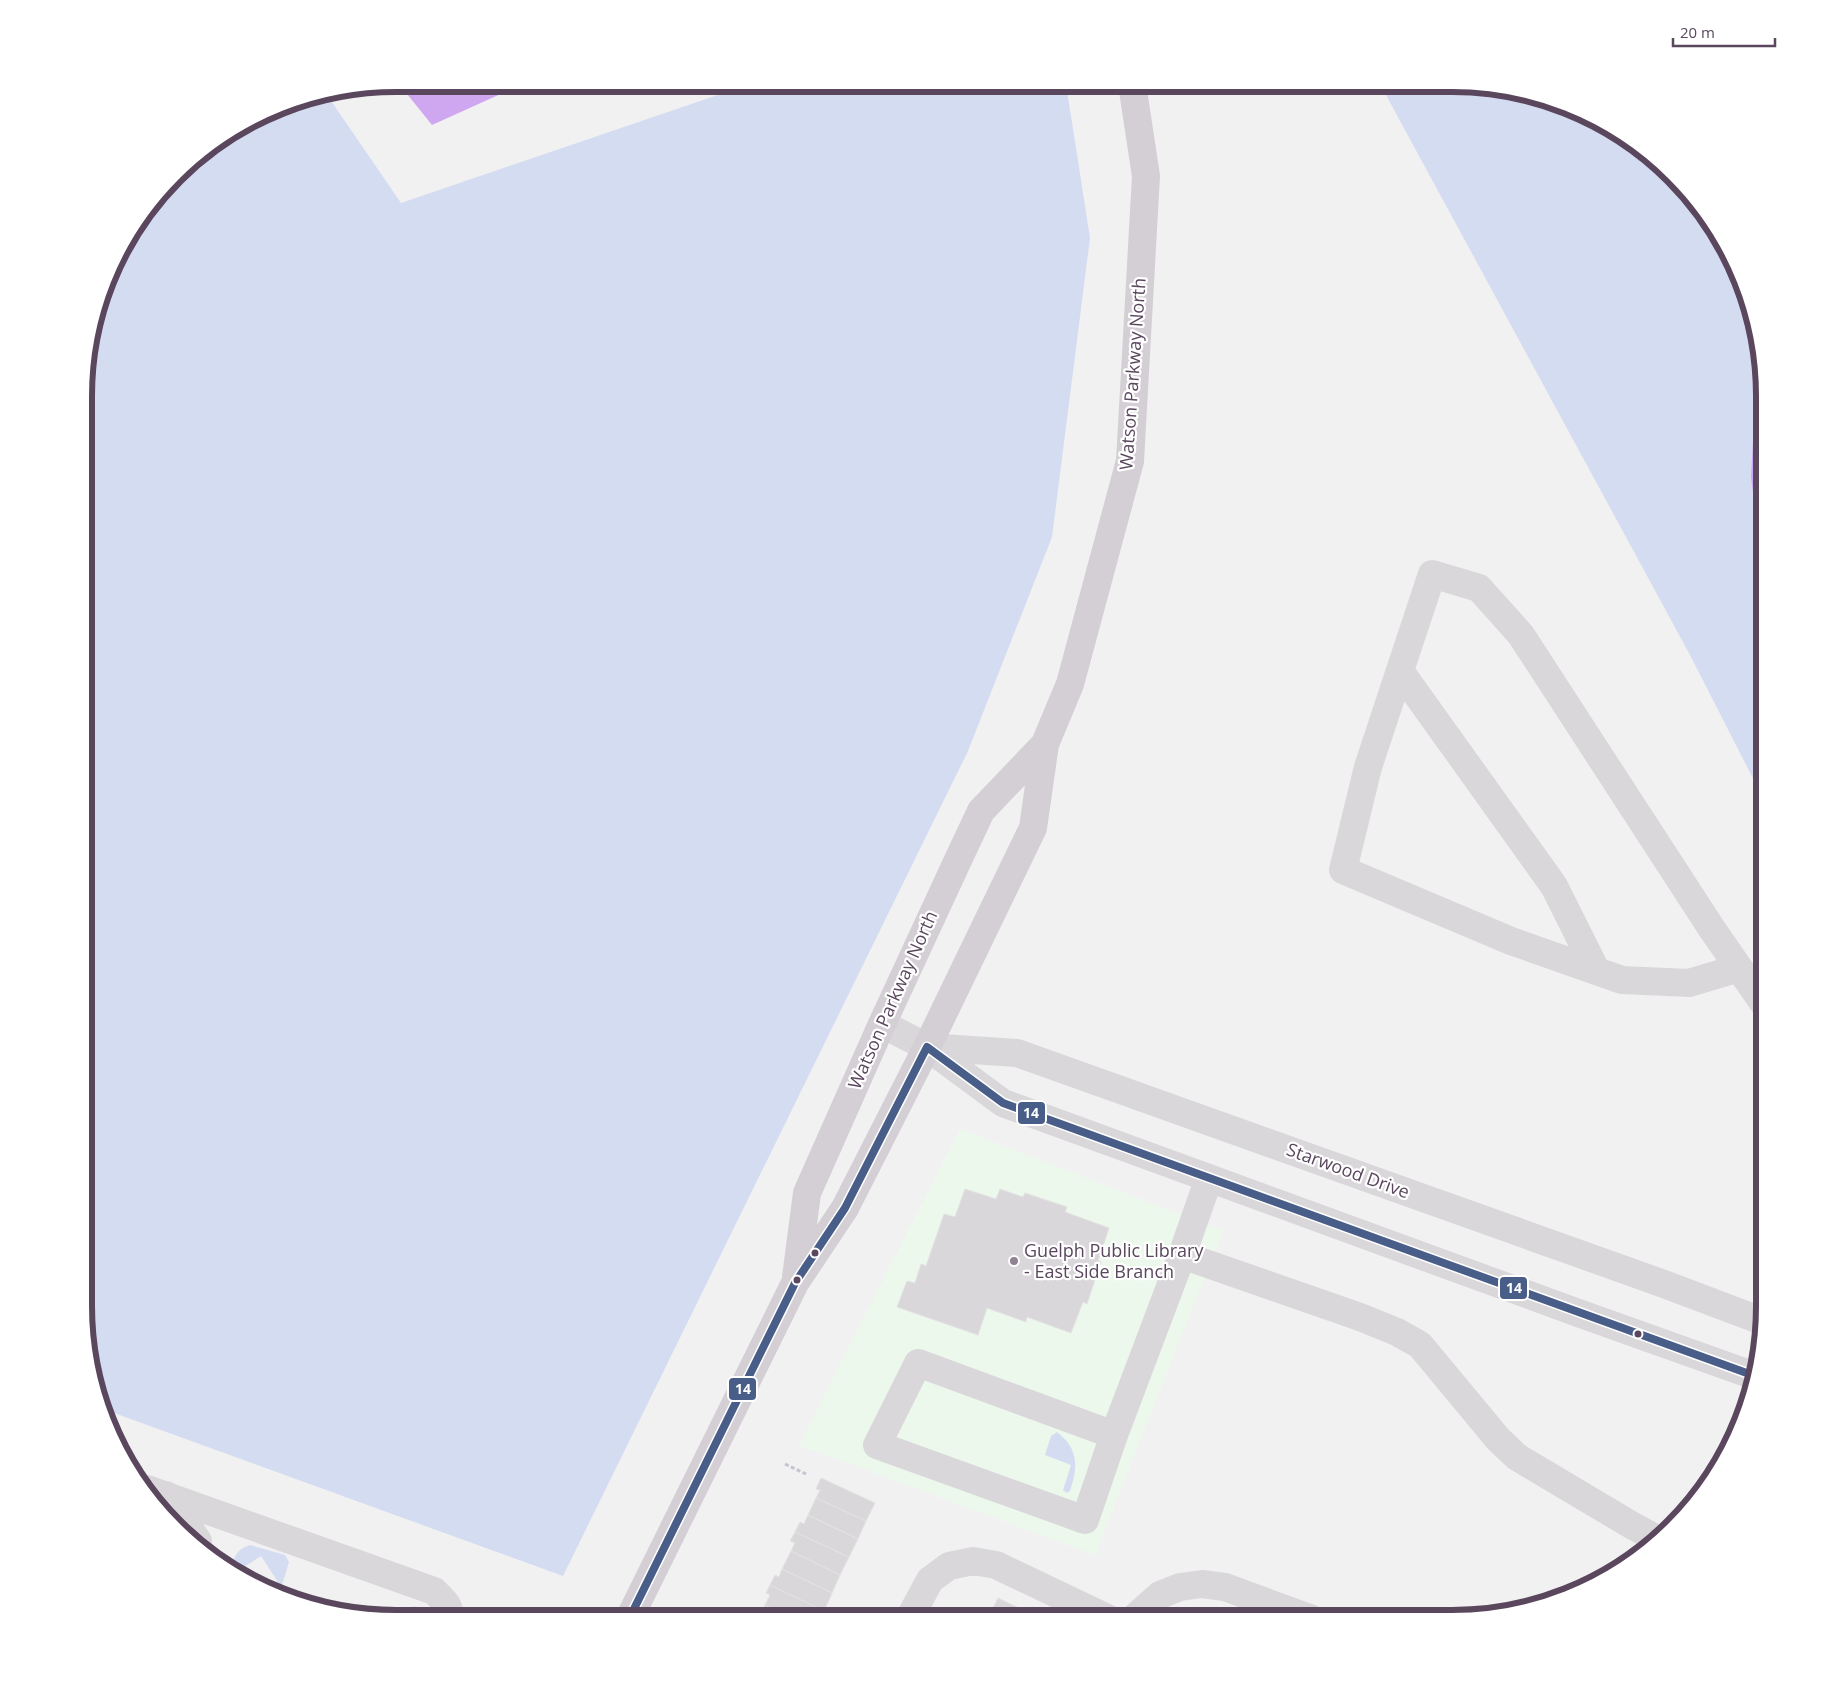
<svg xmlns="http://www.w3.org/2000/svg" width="1848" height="1703" viewBox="0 0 1848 1703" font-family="'Open Sans',sans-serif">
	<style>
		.commercial { fill: #edf8ed }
		.green { fill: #d4dcf2 }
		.water { fill: #cfa7f1 }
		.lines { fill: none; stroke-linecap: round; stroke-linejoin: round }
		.stream { stroke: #cfa7f1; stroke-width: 10 }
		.building { fill: #d9d7d9; stroke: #e3e2e3 }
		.path { stroke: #c5c4d1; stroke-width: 3; stroke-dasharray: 4 2.5; stroke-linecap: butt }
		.minor { stroke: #dad7db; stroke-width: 28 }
		.major { stroke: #d4ced5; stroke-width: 28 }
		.bus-1-casing { stroke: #fff; stroke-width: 11 }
		.bus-1 { stroke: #485e88; stroke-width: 8 }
		.bus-dot { fill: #5a475e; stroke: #fff; stroke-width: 2 }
		.poi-dot { fill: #8f8291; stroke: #fff; stroke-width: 2 }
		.labels { text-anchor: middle; stroke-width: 4.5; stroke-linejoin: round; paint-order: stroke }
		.street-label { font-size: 18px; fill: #5a475e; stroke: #fff }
		.poi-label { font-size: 18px; fill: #5a475e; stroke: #fff; text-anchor: start }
		.rim { fill: none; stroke: #5a475e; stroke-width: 6 }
		.line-badge { stroke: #fff; stroke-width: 2 }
		.badge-label { font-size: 14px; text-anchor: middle; font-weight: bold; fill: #fff }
	</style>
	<rect width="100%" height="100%" fill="#f1f1f1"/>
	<path class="commercial" d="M960,1129L1223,1231L1095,1555L799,1445Z"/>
	<path class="green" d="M750,84H1066L1090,238L1052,537L968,751L563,1576L103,1409L84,1327L86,355L125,240L190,161L295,100L327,95L401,203Z
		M1380,84H1473L1590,116L1687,190L1740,276L1764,375V800L1690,655Z
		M1057,1432C1079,1449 1078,1467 1070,1491L1067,1493L1063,1490L1071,1465L1045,1455L1051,1436Z
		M250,1545L285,1555L289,1562L282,1585L284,1586L364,1615L316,1609L289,1599L261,1556L244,1567L237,1568L233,1563C236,1552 239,1549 250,1545Z
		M414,1606L418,1608L426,1619H406L410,1608Z"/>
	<path class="water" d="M399,84H523L432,125Z"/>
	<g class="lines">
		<path class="stream" d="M1762,368L1756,477L1764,537"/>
	</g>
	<path class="building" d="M965,1189L996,1199L1000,1189L1023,1197L1025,1193L1067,1207L1065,1212L1109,1228L1098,1261L1101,1262L1087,1304L1083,1302L1071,1333L1027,1317L1026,1322L987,1308L978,1335L897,1307L907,1281L915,1283L921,1264L926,1266L944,1214L955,1217Z
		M821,1478L875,1503L866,1521L816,1498L820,1490L816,1489Z
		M816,1498L866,1521L858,1539L808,1515Z
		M808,1515L858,1539L849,1557L795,1532L800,1522L804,1524Z
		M795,1532L849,1557L840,1575L791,1551L795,1543L790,1541Z
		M791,1551L840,1575L832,1593L782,1569Z
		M782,1569L832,1593L824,1611L770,1585L775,1575L779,1577Z
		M770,1585L824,1611L820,1619H795L765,1605L770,1595L766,1593Z
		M998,1598L1042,1619H995L989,1616Z
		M765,1605L795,1619H758Z"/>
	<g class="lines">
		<path class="path" d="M785,1464L806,1474"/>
		<path class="minor" d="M1400,671L1554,886L1596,970
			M1739,968L1689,983L1622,980L1511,941L1343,870L1368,767L1432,574L1479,588L1521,635L1712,929L1764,1004
			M882,1024L927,1047L1003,1103L1581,1314L1755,1376
			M927,1047L1017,1053L1664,1284L1762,1321
			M1209,1178L1182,1255L1360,1317L1397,1332L1420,1345L1498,1439L1517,1457L1633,1526L1659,1540
			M1114,1435L1085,1520L877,1445L918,1363L1114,1435L1182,1255
			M147,1489L434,1591C442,1599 453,1607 448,1619
			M166,1495L198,1541
			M909,1619L930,1580L949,1566L973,1561L996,1565L1109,1619
			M1133,1619L1160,1595L1180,1587L1202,1584L1225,1587L1312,1619"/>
		<path class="major" d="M796,1277L807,1193L882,1024L958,860L981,811L1045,744
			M629,1619L795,1283L845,1208L927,1047L1033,828L1045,744L1070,684L1130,461L1146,176L1132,84"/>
		<defs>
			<path id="bus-1" d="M629,1619L795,1283L845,1208L927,1047L1003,1103L1755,1376"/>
		</defs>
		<use href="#bus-1" class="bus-1-casing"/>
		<use href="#bus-1" class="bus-1"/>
	</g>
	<g class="bus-dot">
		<circle cx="815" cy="1253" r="4.5"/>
		<circle cx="797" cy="1280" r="4.5"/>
		<circle cx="1638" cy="1334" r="4.5"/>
	</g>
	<circle class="poi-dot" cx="1014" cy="1261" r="5"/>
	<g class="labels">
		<g class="street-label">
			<text transform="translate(1133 374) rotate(-86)" y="6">Watson Parkway North</text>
			<text transform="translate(893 1000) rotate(-66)" y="6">Watson Parkway North</text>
			<text transform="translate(1348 1171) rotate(20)" y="6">Starwood Drive</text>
		</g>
		<g class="poi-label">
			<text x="1024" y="1257">Guelph Public Library<tspan x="1024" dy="21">- East Side Branch</tspan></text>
		</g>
	</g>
	<path d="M0 0H1848V1703H0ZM396 92H1452A304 304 0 0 1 1756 396V1306A304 304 0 0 1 1452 1610H396A304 304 0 0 1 92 1306V396A304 304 0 0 1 396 92Z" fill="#fff" fill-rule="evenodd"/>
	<path class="rim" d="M396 92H1452A304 304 0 0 1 1756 396V1306A304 304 0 0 1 1452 1610H396A304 304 0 0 1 92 1306V396A304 304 0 0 1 396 92Z"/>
	<g class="line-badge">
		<rect x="1017" y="1101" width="29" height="24" rx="5" fill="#485e88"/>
		<rect x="1499" y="1276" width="29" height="24" rx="5" fill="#485e88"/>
		<rect x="728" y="1377" width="29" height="24" rx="5" fill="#485e88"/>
	</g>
	<g class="badge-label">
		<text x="1031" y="1118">14</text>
		<text x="1514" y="1293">14</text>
		<text x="743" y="1394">14</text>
	</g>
	<path d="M1673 38v8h102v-8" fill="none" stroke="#5a475e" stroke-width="2.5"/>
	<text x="1680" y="38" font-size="15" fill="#5a475e" stroke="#ffffff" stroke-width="4" paint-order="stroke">20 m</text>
</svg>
